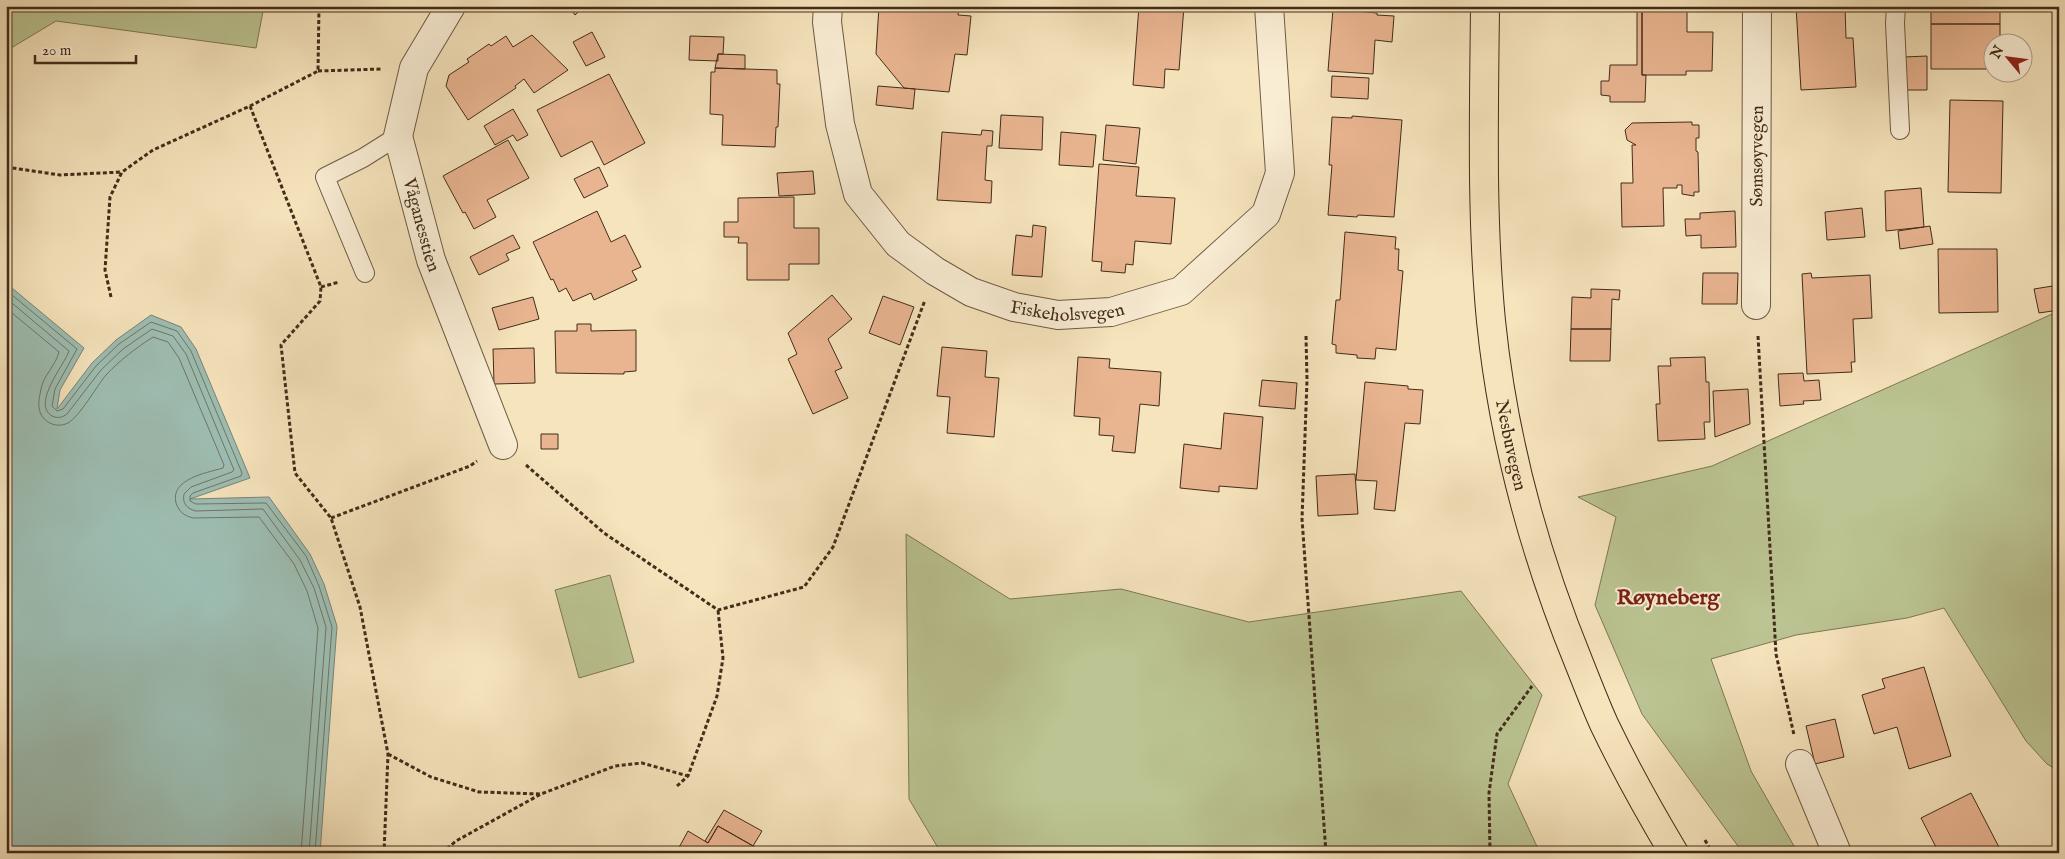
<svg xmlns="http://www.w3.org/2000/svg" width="2065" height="859" viewBox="0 0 2065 859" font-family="'IM FELL English',serif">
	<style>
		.green { fill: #bbc492; stroke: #7e7856 }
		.water { fill: #9dbeb3; stroke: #798476 }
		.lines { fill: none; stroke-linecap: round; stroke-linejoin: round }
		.shore { stroke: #707566; stroke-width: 1 }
		.building { fill: #e9b591; stroke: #422c1a }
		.lane-casing { stroke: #6f5a43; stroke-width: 20 }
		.street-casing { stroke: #6f5a43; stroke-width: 30 }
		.primary-casing { stroke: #422c1a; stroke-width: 30 }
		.path { stroke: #422c1a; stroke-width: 3; stroke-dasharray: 4 2.5; stroke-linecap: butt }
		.lane { stroke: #f9edd4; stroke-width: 18 }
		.street { stroke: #f9edd4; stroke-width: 28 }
		.primary { stroke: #f6e4bd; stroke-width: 28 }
		.labels { text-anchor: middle; stroke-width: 4; stroke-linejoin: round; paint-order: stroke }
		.street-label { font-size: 18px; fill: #422c1a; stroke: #f9edd4 }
		.district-label { font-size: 22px; font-weight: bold; fill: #7a1f14; stroke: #f9edd4 }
	</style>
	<rect width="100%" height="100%" fill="#f6e4bd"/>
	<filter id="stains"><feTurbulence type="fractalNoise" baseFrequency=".004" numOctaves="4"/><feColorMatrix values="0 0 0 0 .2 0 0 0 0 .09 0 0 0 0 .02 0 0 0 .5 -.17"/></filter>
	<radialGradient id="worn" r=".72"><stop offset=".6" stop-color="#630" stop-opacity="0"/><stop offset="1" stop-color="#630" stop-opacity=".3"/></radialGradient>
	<path class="green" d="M6,6H264L256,48L56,21L6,51Z
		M2059,311V771L2047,764L2026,741L1944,608L1907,618L1796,635L1711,659L1751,771L1798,853H1743L1642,714L1595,605L1616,517L1578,497L1712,466Z
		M906,534L1010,599L1121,589L1249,622L1461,591L1542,695L1508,784L1540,853H941L909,799Z
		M610,575L634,662L579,678L555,590Z"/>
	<path class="water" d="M6,283L84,348L60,390L57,409L92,363L116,340L151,315L181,327L196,349L250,478L190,499L269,497L310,554L324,584L337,626L320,853H6Z"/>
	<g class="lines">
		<path class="shore" d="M6,290L77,349L55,389L52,406L57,411L63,409L96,366L119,344L151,322L177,331L191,351L242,473L241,476L193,493L190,496V501L196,504L266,503L306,556L319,586L332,627L315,853
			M6,298L69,351C65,364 31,404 52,416C58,419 63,417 67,414L101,370L123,349L152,329L173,336L186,354L234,470L232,472L191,487L184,494C182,503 187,509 196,511L263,509L300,560L314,588L326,627L309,853
			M6,308L59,352C56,365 43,376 41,389C40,395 38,402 39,408C41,422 56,429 68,423C80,416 96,387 106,375C120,360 136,348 153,337L168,342L179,358L224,465L223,468C206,473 170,479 176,503C179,512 185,516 193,518L259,517L294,564L307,591L318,628L301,853"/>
	</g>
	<path class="building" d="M568,6H585L575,15Z
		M730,6H768V8Z
		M879,6H959L958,15L971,16L967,55L955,54L949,92L904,88L876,54Z
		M1139,6H1184L1179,70L1165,69L1164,88L1133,85Z
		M1637,6H1642V75H1646L1645,102H1610V96L1601,95V81H1609L1610,65H1637Z
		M1642,6H1687V32H1713L1712,71H1686V75H1642Z
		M1796,6H1845L1846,38H1853L1856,87L1801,90Z
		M1931,6H2000V24H1931Z
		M1333,9L1377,13V15L1394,16L1392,42L1375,40L1373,74L1328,71Z
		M1931,24H2000V42H1992V69H1931Z
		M592,32L605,57L586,66L573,42Z
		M532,35L568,70L534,93L524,79L515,86L516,88L468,120L446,86L449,75L469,62L467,59L489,44L491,46L506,36L513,47Z
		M690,36L724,37L723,54H718V61L689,60Z
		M718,54L745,55V69L715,68Z
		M1927,56V90H1904V57Z
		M715,68L777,70V84H780L778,127H776L775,147L722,145L723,115L710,114L711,72H715Z
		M609,74L645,143L604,165L592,141L561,157L537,110Z
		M1332,76L1369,78L1368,99L1331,97Z
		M878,86L915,89L913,109L876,105Z
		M1950,100L2003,101L2001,193L1948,192Z
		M513,109L528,135L517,141L513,135L495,145L484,126Z
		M1001,115L1043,117L1042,150L999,148Z
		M1352,116L1402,120L1394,217L1358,215L1357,217L1328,215L1332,165H1329L1332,117L1352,118Z
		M1692,122V125H1699V138H1696V151L1698,152L1699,192H1694V196L1682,194V185H1677V188H1663L1664,226L1622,227L1621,183H1633L1632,145H1636L1627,140L1625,130L1632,123Z
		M1106,125L1140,128L1136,164L1103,160Z
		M982,130L993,131L992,146H987L985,180L992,181L991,203L937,200L942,132L981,135Z
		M1061,132L1096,135L1093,167L1059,165Z
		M508,140L529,178L487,200L496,217L474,229L465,212L463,213L443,176Z
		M1099,164L1139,167L1136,196L1175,198L1171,244L1135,241L1133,265L1126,264L1125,273L1101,271L1102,262L1092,261Z
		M599,167L608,186L584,198L574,179Z
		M813,171L815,194L779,196L777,173Z
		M1921,188L1924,227L1886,231L1885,191Z
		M794,197V228H819V264H789V280H747V243H738L739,237H724V222H738V198Z
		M1862,208L1865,237L1827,240L1825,212Z
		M597,211L611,242L625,235L641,267L632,271L637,280L594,300L591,293L573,301L566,288L559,292L553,279L551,280L533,242Z
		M1735,211L1736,247L1701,248V235L1686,236L1685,219H1700V213Z
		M1033,225L1046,227L1042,277L1012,275L1016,235L1032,237Z
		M1930,226L1933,244L1900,249L1898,231Z
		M1345,232L1396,237L1395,249H1399L1398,270L1403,271L1396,350L1376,348L1375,359L1357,358V355L1336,353V345L1332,344L1336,300H1340Z
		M513,235L520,248L506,254L509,260L479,275L470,257Z
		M1938,249H1997L1998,312L1939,313Z
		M1703,273H1738L1737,304H1702Z
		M1811,273L1812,278L1870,275L1872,318L1853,319L1855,362H1851L1852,372L1807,374L1802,274Z
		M2059,285V310L2039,313L2034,289Z
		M1591,289L1620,290L1619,300L1612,299L1611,329H1571L1572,297L1591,298Z
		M832,295L852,319L828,339L842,368L835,371L848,398L813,414L788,359L797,354L788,333Z
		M883,296L914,307L900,345L869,333Z
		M533,297L539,319L499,330L492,308Z
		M577,324H591V331L636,330V371L624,372V374L556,373L555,331H577Z
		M1571,329H1611L1610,361H1570Z
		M942,347L987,351L985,377L999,378L994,437L947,433L950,397L937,396Z
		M534,348L535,383L494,384L493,349Z
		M1078,357L1110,359L1109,368L1161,372L1159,406L1140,404L1135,453L1112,451L1114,436L1099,435L1100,418L1074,416Z
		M1705,357L1706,382H1709L1710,422H1704L1705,439L1658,441L1656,404H1660L1658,366H1671L1670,358Z
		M1803,373L1804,381L1819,380L1821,400L1803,401L1804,404L1780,406L1778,374Z
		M1262,380L1297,383L1295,409L1259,406Z
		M1365,382L1408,386V389L1423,390L1420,424L1405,423L1395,511L1374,509L1377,481L1356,480Z
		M1748,389L1750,424L1715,437L1713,391Z
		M1224,413L1263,417L1257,489L1219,486V492L1180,488L1184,444L1221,449Z
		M541,434H558V449H541Z
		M1355,474L1358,514L1318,516L1316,476Z
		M1924,667L1951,756L1909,769L1897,727L1874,734L1862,695L1885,688L1882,679Z
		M1835,719L1844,757L1815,764L1806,726Z
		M1971,793L2002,853H1939L1921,818Z
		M724,810L762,831L753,846L718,826L708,843L705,841Z
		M718,826L755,847L752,853H676L688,831L708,843Z"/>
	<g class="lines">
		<defs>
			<path id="lane" d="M1896,6L1895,23L1900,130
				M365,273L325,177L363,158L398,136"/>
			<g id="street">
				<path id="s1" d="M451,6L414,68L398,136L431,260L503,445"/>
				<path id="s2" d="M828,6L827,22L840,124L858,194L898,244L935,271L971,292L1014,307L1058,315L1111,312L1181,291L1266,214L1280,173L1269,6"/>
				<path id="s3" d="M1756,305L1757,6"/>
				<path d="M1800,764L1837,853"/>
			</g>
			<g id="primary">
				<path id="s4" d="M1485,6C1484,111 1481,216 1491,321C1503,439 1534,553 1579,663C1587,683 1595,704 1604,724C1625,768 1649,811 1674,853"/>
			</g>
		</defs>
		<use href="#lane" class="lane-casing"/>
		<use href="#street" class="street-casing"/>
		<use href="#primary" class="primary-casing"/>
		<path class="path" d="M318,71L381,69
			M250,106L321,287L320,301L281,345L295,473L331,518L360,607L388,754L384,853
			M6,167L60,175L122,172
			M321,287L339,282
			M111,297L105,270L110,197L122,172L153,150L250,106L318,71L319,6
			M1306,336L1307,380L1302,519L1326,853
			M1758,336L1776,654L1794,735
			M526,465L604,533L718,610L804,587L833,547L925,300
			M331,518L470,466L477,461
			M388,754L431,777L479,792L541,794L615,766L642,763L688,776
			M677,786L688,776L717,696L723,658L718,610
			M1705,840L1712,853
			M442,853L456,841L541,794
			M1490,853L1489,793L1497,734L1532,686"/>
		<use href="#lane" class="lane"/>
		<use href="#street" class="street"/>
		<use href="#primary" class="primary"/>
	</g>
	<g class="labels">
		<g class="street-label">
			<text dy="6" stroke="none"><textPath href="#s3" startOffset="149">Sømsøyvegen</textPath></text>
			<text dy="6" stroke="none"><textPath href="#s1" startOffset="234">Våganesstien</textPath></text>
			<text dy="6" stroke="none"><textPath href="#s2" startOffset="442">Fiskeholsvegen</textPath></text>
			<text dy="6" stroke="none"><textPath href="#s4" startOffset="441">Nesbuvegen</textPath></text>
		</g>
		<g class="district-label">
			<text x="1668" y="604">Røyneberg</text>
		</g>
	</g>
	<rect width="2065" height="859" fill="none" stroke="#f6e4bd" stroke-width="25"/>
	<rect x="8" y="8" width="2050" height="844" fill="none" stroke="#422c1a" stroke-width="2.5"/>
	<rect x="12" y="12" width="2040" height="834" fill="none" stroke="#422c1a"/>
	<g transform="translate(2008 58) rotate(299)"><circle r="24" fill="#f9edd4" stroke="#b0a08a"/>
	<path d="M0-4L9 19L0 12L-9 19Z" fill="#8f2418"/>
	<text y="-8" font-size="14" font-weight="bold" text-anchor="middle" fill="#422c1a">N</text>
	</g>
	<path d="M35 55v8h101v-8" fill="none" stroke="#422c1a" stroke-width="2.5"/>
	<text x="42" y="55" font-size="15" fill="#422c1a" stroke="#f9edd4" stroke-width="4" paint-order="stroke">20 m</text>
	<rect width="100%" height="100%" filter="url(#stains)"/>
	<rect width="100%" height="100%" fill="url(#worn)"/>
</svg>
